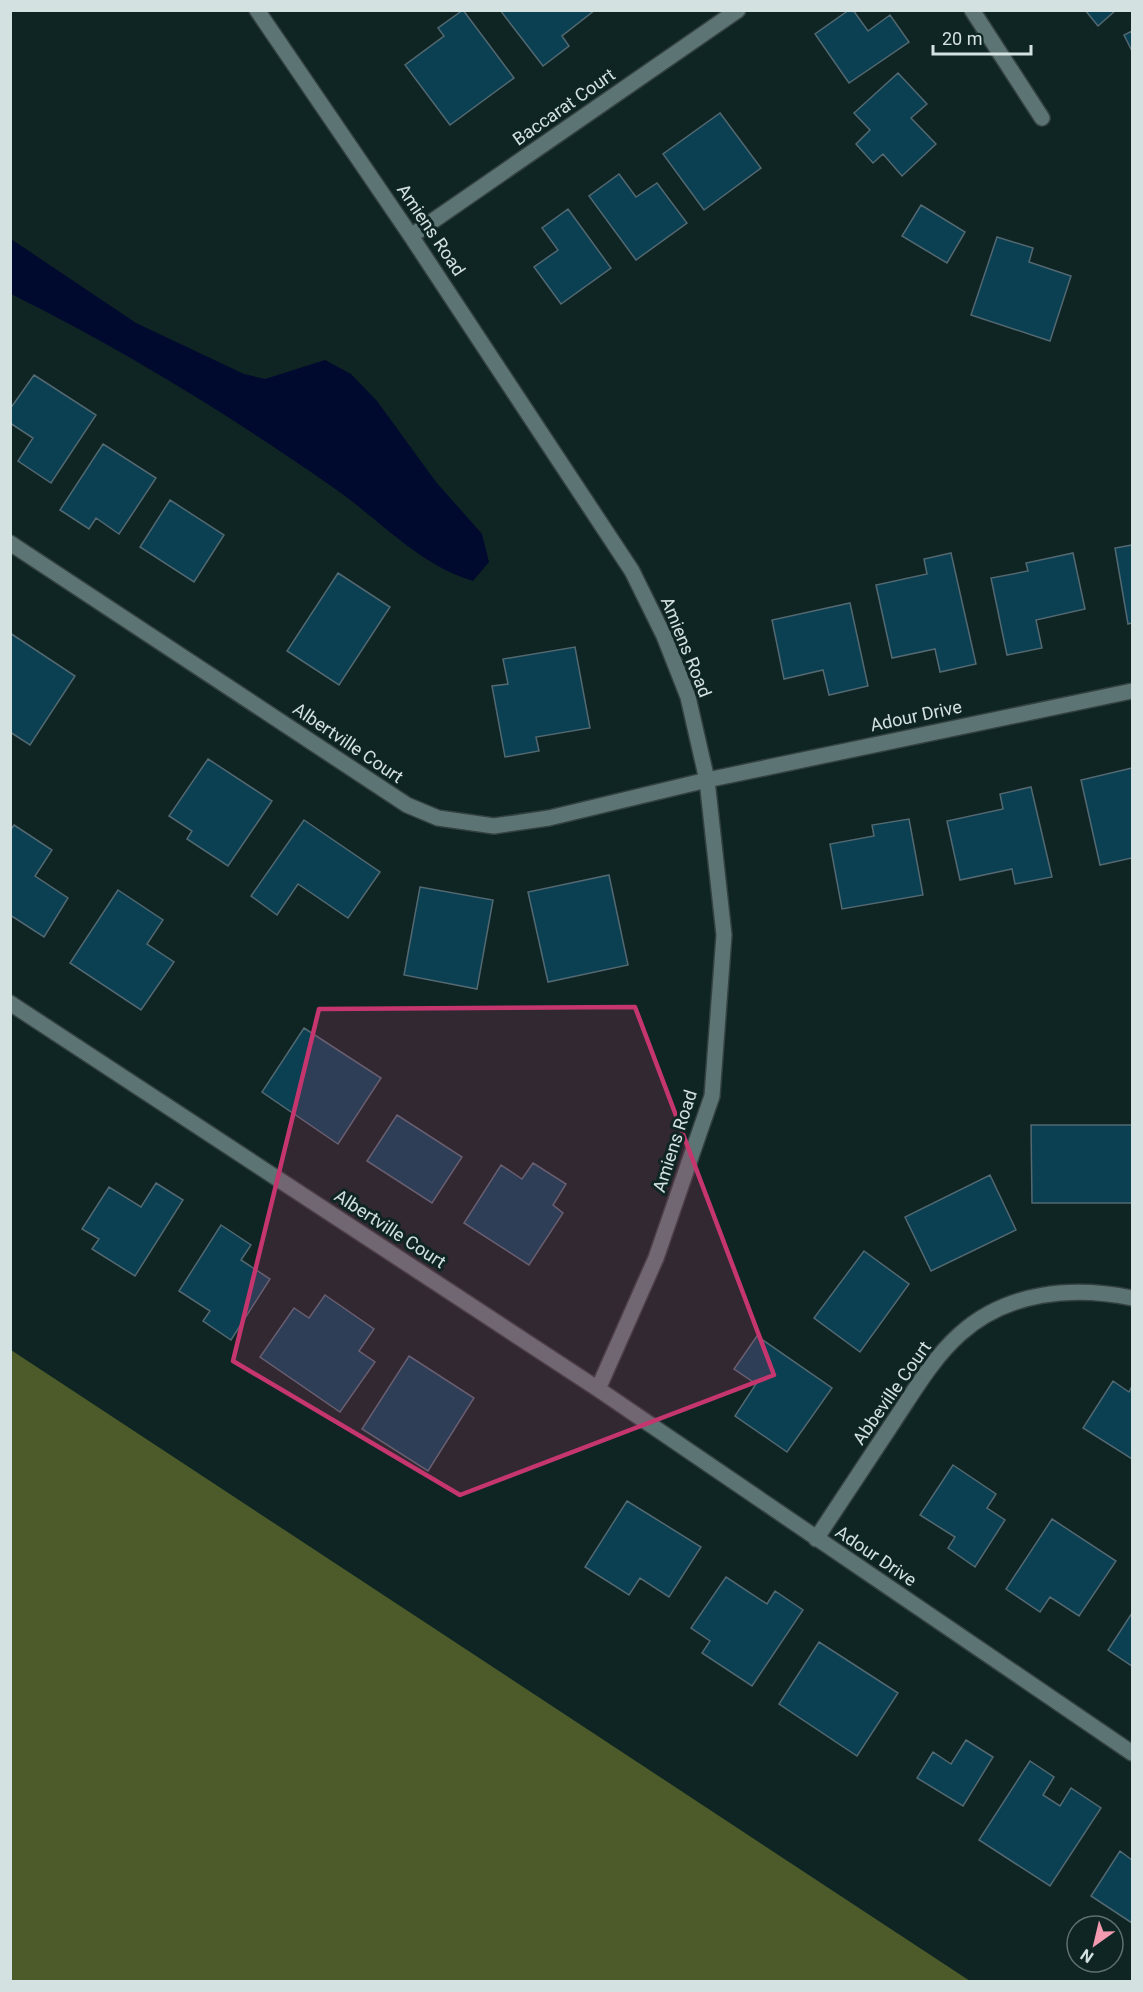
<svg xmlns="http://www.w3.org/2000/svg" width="1143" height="1992" viewBox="0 0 1143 1992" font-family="Roboto,sans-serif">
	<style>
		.forest { fill: #4c5b29 }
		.water { fill: #000a2e }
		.building { fill: #0b4052; stroke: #536871; stroke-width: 1.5 }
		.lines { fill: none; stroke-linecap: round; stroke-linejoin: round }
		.minor-casing { stroke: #334140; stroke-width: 18 }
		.minor { stroke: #5c7473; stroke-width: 15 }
		.marked { fill: #c5366f; fill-opacity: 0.2; stroke: #c5366f; stroke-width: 4.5; stroke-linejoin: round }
		.labels { text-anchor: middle; stroke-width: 6; stroke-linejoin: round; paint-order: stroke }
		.street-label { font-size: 18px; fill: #d3e1e0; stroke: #0e2524 }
	</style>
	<rect width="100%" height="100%" fill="#0e2524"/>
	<path class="forest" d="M10,1350H11L970,1981H11Z"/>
	<path class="water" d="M11,239L136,323L244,374L265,379L325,360L351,374L377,401L436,482L482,534L489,562L473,581C419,565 380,520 334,488C231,416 124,350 11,294Z"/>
	<path class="building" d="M463,10L514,78L450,125L405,65L444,36L438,28Z
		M500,10H595L562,36L569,46L543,66Z
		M849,10H853L868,31L890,15L909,42L849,83L815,34Z
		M1085,10H1116L1098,26Z
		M1132,31V51L1124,35Z
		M898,73L927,104L911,118L936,144L902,176L883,154L873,163L856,144L870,130L854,113Z
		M720,113L761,168L704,210L663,154Z
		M619,174L636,197L657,183L687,223L636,260L589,196Z
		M921,205L965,232L947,263L902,236Z
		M568,209L611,268L561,304L534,267L558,250L542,228Z
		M997,237L1033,248L1029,262L1071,276L1050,341L971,315Z
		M34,375L96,415L51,483L18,461L33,438L10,423V409Z
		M103,444L156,478L119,534L96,518L89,529L60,510Z
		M170,500L224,535L194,582L140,547Z
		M1132,545V623L1128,624L1115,548Z
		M951,553L976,664L940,672L935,649L892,658L876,585L927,574L924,559Z
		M1073,553L1085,609L1036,620L1042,648L1007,655L991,578L1028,571L1026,563Z
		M338,573L390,607L339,685L287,651Z
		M850,603L868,686L829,695L823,670L784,679L772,620Z
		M10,633L75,676L30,745L10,732Z
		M575,647L590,728L536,737L539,751L505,757L492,686L508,684L503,659Z
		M208,759L272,801L228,866L187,839L192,831L169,816Z
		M1132,768V858L1100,865L1081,780Z
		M1031,787L1052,877L1015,884L1012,869L960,880L947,821L1003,809L1000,794Z
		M909,819L923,895L842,909L830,844L874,836L872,825Z
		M304,820L380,872L348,918L298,884L277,915L251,896Z
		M14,825L52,850L35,876L68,898L44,937L10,915V831Z
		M609,875L628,965L548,982L528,892Z
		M420,887L493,900L477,989L404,975Z
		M118,890L163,920L147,944L174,962L141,1010L70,963Z
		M304,1028L381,1078L338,1144L262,1092Z
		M397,1115L462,1157L432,1203L367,1161Z
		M1031,1125H1132V1203H1032Z
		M533,1163L566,1184L553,1205L563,1213L529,1265L464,1223L501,1165L522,1179Z
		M990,1175L1016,1230L931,1271L905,1217Z
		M156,1183L183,1200L135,1276L92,1249L99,1239L82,1229L109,1187L141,1207Z
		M221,1225L251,1245L241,1260L270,1279L231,1340L203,1321L210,1311L179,1291Z
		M864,1251L909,1284L860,1352L814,1318Z
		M325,1295L374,1329L359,1351L375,1362L340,1412L260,1357L294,1308L309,1318Z
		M757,1336L832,1388L787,1452L735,1416L756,1384L734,1369Z
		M409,1356L474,1398L428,1471L362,1429Z
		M1113,1381L1129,1392L1132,1386V1459L1083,1428Z
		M953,1465L996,1494L987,1508L1005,1520L975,1567L948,1548L955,1537L920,1515Z
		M627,1501L701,1547L669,1597L640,1578L629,1595L585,1567Z
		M1052,1519L1116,1561L1079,1616L1050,1597L1040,1612L1006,1589Z
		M726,1577L767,1604L775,1591L803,1610L752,1686L702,1653L710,1641L691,1628Z
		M1132,1613V1666L1108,1650Z
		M819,1642L898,1693L857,1756L779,1704Z
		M966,1740L993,1757L963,1806L917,1778L933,1752L951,1764Z
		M1030,1761L1054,1777L1043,1795L1060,1806L1071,1788L1101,1808L1050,1886L979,1840Z
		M1120,1851L1132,1860V1923L1091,1896Z"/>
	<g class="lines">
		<defs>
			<path id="minor" d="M257,10L411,236L632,571L664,636L688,697L707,780L724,935L712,1096L656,1258L598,1389
				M972,10L1042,118
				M411,236L738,10
				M10,543L407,805L438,818L494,826L549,818L707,780L1132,691
				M10,1003L598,1389L1132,1753
				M816,1539C842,1500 868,1460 894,1421C914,1391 933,1358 960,1334C1008,1291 1073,1286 1132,1298"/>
		</defs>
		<use href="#minor" class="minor-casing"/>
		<use href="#minor" class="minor"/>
	</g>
	<path class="marked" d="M635,1007L774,1375L460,1495L233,1361L319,1009Z"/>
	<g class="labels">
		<g class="street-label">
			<text transform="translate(564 107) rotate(-35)" y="6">Baccarat Court</text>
			<text transform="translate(431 230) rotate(56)" y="6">Amiens Road</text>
			<text transform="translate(686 647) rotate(68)" y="6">Amiens Road</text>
			<text transform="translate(916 716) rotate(-12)" y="6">Adour Drive</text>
			<text transform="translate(348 743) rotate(34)" y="6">Albertville Court</text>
			<text transform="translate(675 1141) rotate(-72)" y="6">Amiens Road</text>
			<text transform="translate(390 1229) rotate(33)" y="6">Albertville Court</text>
			<text transform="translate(892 1393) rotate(-55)" y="6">Abbeville Court</text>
			<text transform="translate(876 1556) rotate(34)" y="6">Adour Drive</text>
		</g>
	</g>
	<rect width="1143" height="1992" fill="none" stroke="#d3e1e0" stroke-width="24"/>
	<g transform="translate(1095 1944) rotate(214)"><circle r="28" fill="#0e2524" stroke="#5d706f" stroke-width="1.5"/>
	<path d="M0-4.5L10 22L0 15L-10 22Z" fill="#f29ab0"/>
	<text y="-9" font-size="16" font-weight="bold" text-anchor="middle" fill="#d3e1e0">N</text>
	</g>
	<path d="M933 45v9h98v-9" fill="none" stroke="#d3e1e0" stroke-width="3"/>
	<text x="942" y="45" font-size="18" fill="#d3e1e0" stroke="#0e2524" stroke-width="4.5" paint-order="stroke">20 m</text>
</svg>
